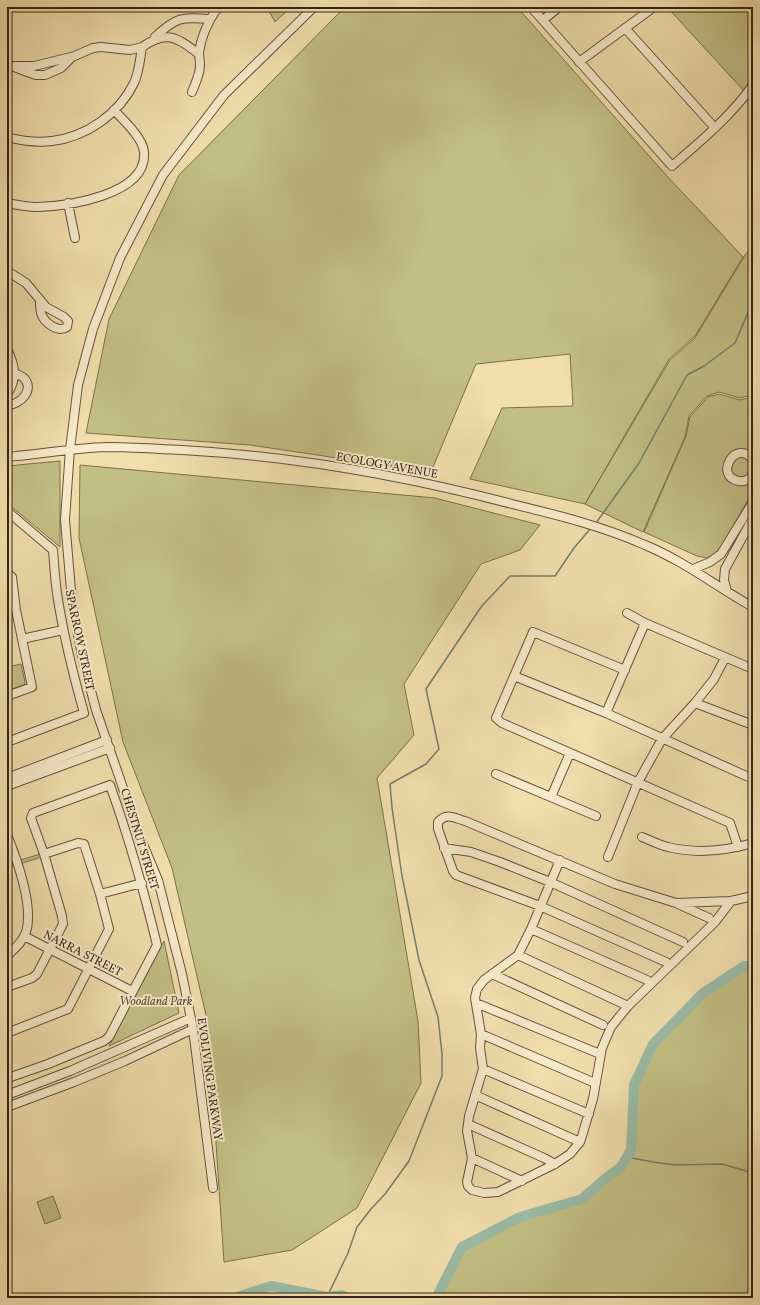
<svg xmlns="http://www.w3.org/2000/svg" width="760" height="1305" viewBox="0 0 760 1305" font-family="Vollkorn,serif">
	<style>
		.green { fill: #c2bf84; stroke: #7c714e }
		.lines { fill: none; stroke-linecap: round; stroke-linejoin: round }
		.stream { stroke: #737f6e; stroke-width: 1.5 }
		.river { stroke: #9bbca7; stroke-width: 10 }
		.minor-casing { stroke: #66523e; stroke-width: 10 }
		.minor { stroke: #f6eac9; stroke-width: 8 }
		.labels { text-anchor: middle; stroke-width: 4; stroke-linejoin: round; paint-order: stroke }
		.street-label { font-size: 12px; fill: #372319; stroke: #f6eac9 }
		.park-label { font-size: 12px; font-style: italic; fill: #5a4a34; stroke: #f6eac9 }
	</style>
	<rect width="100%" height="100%" fill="#f1deac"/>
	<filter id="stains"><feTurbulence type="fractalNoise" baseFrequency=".005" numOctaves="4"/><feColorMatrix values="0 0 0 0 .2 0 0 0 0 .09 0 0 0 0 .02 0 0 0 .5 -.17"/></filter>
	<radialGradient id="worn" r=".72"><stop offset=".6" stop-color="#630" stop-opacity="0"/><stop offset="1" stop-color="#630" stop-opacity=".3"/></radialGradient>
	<path class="green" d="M267,7H291L275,22Z
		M345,7H517L667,176L743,257L695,336L669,359L585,504L470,479L502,408L573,406L570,354L476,364L431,472L250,445L86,433L109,319L179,175Z
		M667,7H753V81L745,92Z
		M753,247V395L740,398L719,392L707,396L689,416L685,437L643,532L585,504L670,360L695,338L745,255Z
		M719,394L740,400L753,397V491L719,551L708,558L697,556L644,532L686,436L690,417L708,397Z
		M60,461V547L7,503V466Z
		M80,465L435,498L540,525L520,550L481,564L404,684L414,735L377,778L418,1021L421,1083L357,1208L292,1250L224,1262L208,1024L172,868L123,742L79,538Z
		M21,664L25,682L24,685L7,691V667Z
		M44,853L45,856L7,868V864Z
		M164,941L179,1013L109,1046Z
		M744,966H753V1298H436L462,1247L520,1217L582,1199L607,1177L621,1167L631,1150L634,1085L653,1044L702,994Z
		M53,1196L61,1218L45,1224L37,1202Z"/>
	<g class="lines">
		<path class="stream" d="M596,523L639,463L687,375L704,366L735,343L753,301
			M627,1157L653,1162L675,1165L722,1164L753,1173
			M327,1297L348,1253L357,1227L371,1209L385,1194L409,1161L442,1076V1054L438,1017L419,960L402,876L392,808L390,784L426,764L439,749L426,689L481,607L510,576H555L574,548L590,529"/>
		<path class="river" d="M234,1298L271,1286L327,1297L342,1295L349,1298
			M436,1298L462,1247L520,1217L582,1199L607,1177L621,1167L631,1150L634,1085L653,1044L702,994L744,966H753"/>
		<defs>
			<path id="minor" d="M531,7L672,166C701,141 731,116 753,85
				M543,20L559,7
				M625,28L715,128
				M155,37C176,17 181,17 210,19
				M142,47C167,30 176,37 199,54
				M579,62L654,7
				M7,64L27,72L36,75H45L61,68L72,57L93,48L101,47L130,50L142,47C140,59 139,73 134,83C119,114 86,137 52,141C37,143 22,141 7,137
				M16,66H34L71,57
				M192,92C195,84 200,75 200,65C200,61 199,57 199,53C201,36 209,20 218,7
				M7,203C17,205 27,207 37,207C68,206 148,195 144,152C143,138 124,121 114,110
				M68,203L75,238
				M7,271L26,283L46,307L64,317L68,321L67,327C58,333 44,323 41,313C40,309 40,304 40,300
				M7,349C15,366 18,378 7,394
				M7,405C20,405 35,390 24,378C22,376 18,375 15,373
				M7,457C41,454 74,448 108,447C132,447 157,449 182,450C292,456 405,476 512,504C557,515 602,526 645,545C684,561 717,587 753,607
				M753,460C736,437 713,477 739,481C745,482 750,479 753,474
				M7,511L53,550C54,564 55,579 57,593C63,634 73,674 84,713L7,742
				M693,569L710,562L721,554L753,502
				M7,573L12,577L16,610L32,687L7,696
				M727,591L724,580L725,569L753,518
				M627,613L645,623L753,669
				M22,639L63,630
				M625,670L533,632L496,718L502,723L730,823L738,847
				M514,676L606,713L753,779
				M695,703L753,725
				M606,713L645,623
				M496,774L596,816
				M7,778L107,740
				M7,786L110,748
				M551,797L570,753
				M7,835C17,859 34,907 26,932C23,942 14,949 7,956
				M642,837C650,840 659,845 668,847C696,854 725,851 753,843
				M444,848L471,852L500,862L550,882L683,942
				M608,857L638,782L662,739L695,703L714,679L725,658
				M560,860L531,929L647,980
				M100,894L142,883
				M678,904L709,918
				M531,929L518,955L484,980L477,989L475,998L481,1034L480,1048L483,1069L469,1116L467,1131L472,1158L467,1182L468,1186L472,1190L484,1193L498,1192L555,1164L570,1154L580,1142L582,1136L593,1099L602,1048L611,1027L628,1006L715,922L731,901
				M24,936L132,991
				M518,955L628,1006
				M666,962L540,906L456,875L453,871L438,829V822C447,812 454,818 465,821L615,884L676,903L731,901L753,896
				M492,974L603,1025
				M7,987L32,978L37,974L63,924L62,916L44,854L31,818L33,813L110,785C129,838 144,891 157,945L109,1037L104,1041L48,1064L8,1078L7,1075
				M476,1003L600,1054
				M7,1033L68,1009L109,929L100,894L84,844L78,843L44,854
				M481,1034L595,1083
				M483,1069L589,1114
				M7,1095L70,1071L191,1018
				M475,1095L580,1142
				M7,1107L74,1082L125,1061L193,1029
				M468,1124L544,1158L555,1164
				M472,1158L522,1181
				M213,1188L193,1029L182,974L158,880L140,837L96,710L82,656L72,602L65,520L70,449L78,385L93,329L120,258L163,175L224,95L314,7"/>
		</defs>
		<use href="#minor" class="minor-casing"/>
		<use href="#minor" class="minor"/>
	</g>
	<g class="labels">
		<g class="street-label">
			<text transform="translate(387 465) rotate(10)" y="4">ECOLOGY AVENUE</text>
			<text transform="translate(80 640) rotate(78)" y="4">SPARROW STREET</text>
			<text transform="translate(140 839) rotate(73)" y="4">CHESTNUT STREET</text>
			<text transform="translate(83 953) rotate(27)" y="4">NARRA STREET</text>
			<text transform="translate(210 1079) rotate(82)" y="4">EVOLIVING PARKWAY</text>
		</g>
		<g class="park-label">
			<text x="156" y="1005">Woodland Park</text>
		</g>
	</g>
	<rect width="760" height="1305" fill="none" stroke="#f1deac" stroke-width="24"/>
	<rect x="8" y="8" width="744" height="1289" fill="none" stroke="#372319" stroke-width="2"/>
	<rect x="12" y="12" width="736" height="1281" fill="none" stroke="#372319"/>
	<rect width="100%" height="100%" filter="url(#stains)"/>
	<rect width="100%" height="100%" fill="url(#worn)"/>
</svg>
